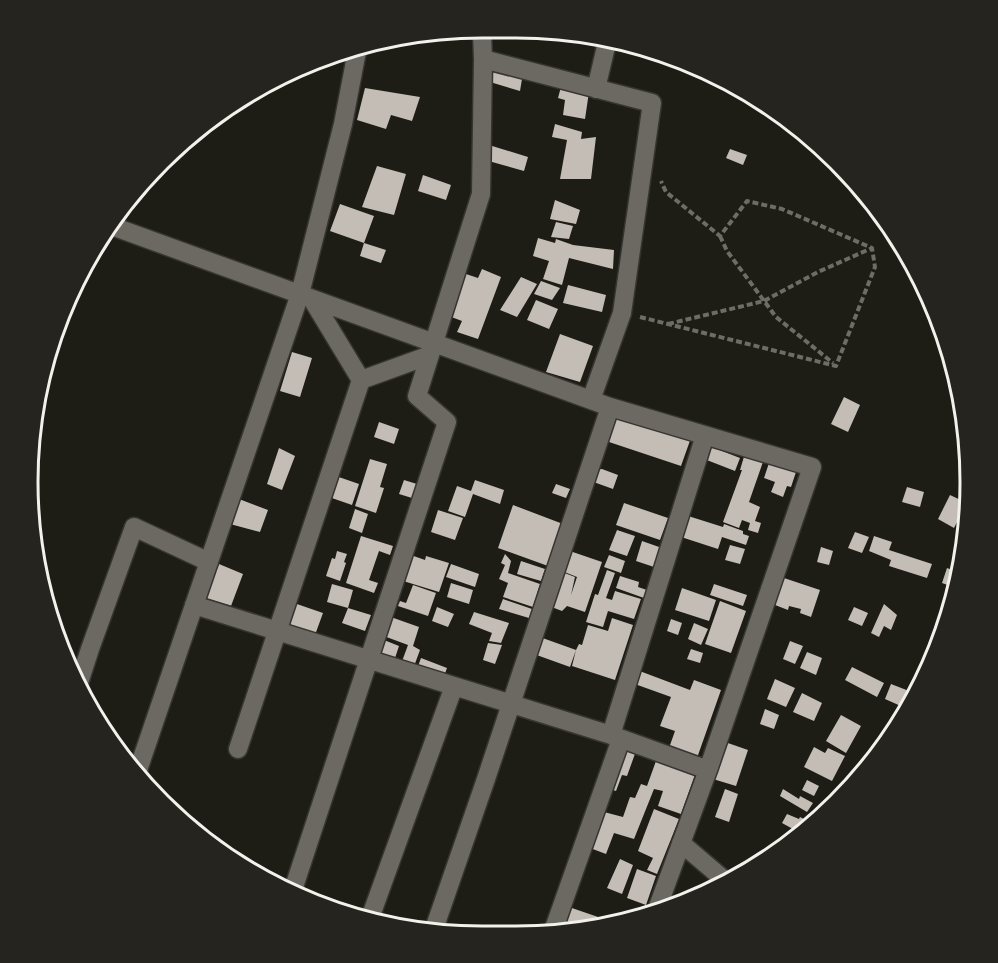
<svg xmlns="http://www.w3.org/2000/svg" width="998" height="963" viewBox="0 0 998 963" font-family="Overpass,sans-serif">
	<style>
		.building { fill: #c4bdb6 }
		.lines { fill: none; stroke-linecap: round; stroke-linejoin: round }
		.minor-casing { stroke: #373532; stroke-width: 21 }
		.path { stroke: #6d6c66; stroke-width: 4; stroke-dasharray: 6 3; stroke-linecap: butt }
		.minor { stroke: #6b6961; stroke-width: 18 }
		.rim { fill: none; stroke: #f2f1ec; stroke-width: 3 }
	</style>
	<rect width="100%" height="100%" fill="#1d1c15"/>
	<path class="building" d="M491,65L523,73L520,91L490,82Z
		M562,83L589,92L585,119L563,115L565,100L558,98Z
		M365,88L420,97L412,121L391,115L386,129L357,120Z
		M555,124L582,132L581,139L596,137L591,179H560L567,140L552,137Z
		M489,145L528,157L524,171L485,160Z
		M730,149L747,155L743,165L726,158Z
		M377,166L406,174L394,215L362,207Z
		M423,175L451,185L446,200L418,191Z
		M555,200L580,210L576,224L550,219Z
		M340,204L374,216L364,243L330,231Z
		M556,222L573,226L569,239L551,237Z
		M538,238L555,243L556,239L573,245L614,250L613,269L569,258L562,285L543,279L549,261L533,256Z
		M364,243L386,250L381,263L360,256Z
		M482,269L501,277L478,339L457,332L462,321L446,315L463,273L478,278Z
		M521,277L537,284L517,317L500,310Z
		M541,281L560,288L552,300L534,294Z
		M568,285L606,295L602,312L563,303Z
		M536,300L558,309L549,329L527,320Z
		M560,334L593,346L580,382L546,372Z
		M292,352L312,358L300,397L280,391Z
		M844,397L860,405L848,432L831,424Z
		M614,408L692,435L681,466L603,440Z
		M379,422L399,429L394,444L374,437Z
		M704,444L740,458L735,471L699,457Z
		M279,448L295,456L282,490L267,484Z
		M746,450L765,456L749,502L760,507L755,521L761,523L758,533L748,530L750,523L742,520L739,528L723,522L742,470H740Z
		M771,457L798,466L791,487L787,486L783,497L771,492L775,482L764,478Z
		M370,459L387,464L380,487L384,488L376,513L355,506Z
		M602,469L618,475L613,489L588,480L592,470Z
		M333,475L359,484L352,505L326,496Z
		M404,480L417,484L412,498L399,494Z
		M475,480L504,490L500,504L473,494L465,517L448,511L457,486L471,491Z
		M556,484L570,489L566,498L552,493Z
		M907,487L924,492L920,507L902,502Z
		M950,495L967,503L954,528L938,519Z
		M239,499L268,510L260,532L230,524Z
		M624,503L668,518L660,540L616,525Z
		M513,505L563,524L548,566L498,548Z
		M355,509L368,514L362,533L349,528Z
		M438,510L463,518L455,540L431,532Z
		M685,515L723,527L724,524L743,531V534L749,536L746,545L722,537L718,549L678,536Z
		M617,530L635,536L627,556L609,550Z
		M855,532L869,537L862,553L848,548Z
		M361,536L393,546L390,555L379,551L369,580L378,583L374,593L346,583Z
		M874,536L892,542L889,550L932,564L927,578L889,566L891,560L869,551Z
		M642,541L662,548L654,567L636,561Z
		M730,545L745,549L740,564L725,560Z
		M821,547L833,551L829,565L817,562Z
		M564,549L602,562L585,612L567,606L562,611L549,606L562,572L575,577L571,595L577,577L557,569Z
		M337,551L347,554L344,562L346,563L340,581L326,576L332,558L335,559Z
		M408,554L425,560L426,556L449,563L439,592L400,580Z
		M505,554L511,561L508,573L540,584L533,607L503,597L508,583L499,579L505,565L501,563Z
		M609,555L625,561L621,573L604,567Z
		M521,561L545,569L541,581L517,574Z
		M219,564L243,574L231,606L205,598Z
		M451,564L479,574L475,587L446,577Z
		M947,568L960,573L956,588L942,583Z
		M607,570L615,573L606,598L612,600L615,591L641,599L634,619L608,611L603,627L586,622L595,594L598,595Z
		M620,576L639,582L638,587L647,590L644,598L616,588Z
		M784,578L820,590L811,617L800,613L801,609L789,606L788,610L775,605Z
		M451,583L473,590L469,604L447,597Z
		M332,584L353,590L348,608L327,602Z
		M714,584L747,595L743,606L710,595Z
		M413,585L436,593L428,616L398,606L400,601L406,603Z
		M682,588L716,600L709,621L675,610Z
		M503,599L532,609L529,618L499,609Z
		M720,601L746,611L731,653L705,644Z
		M294,603L323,613L315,635L286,625Z
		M884,604L897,615L891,630L884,626L879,637L871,633Z
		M437,607L454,614L448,627L432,621Z
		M854,607L868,613L862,626L848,620Z
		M348,608L371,615L365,631L342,623Z
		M474,612L509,623L501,643L489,641L492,633L469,624Z
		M388,616L419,627L413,646L420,650L413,669L401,664L408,645L381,635Z
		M612,618L633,625L615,680L572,666L576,650L570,667L531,653L537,636L576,650L579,644L582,645L588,625L608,631Z
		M671,619L682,623L678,635L667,631Z
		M694,623L708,629L701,645L688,639Z
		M384,640L399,646L394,661L378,656Z
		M790,641L803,646L795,664L783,659Z
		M488,643L502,645L495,664L483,660Z
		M691,649L703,653L700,663L687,659Z
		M807,652L822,658L816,675L800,668Z
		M421,658L447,668L443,679L417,669Z
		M852,667L884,683L877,697L845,680Z
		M637,670L690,690L694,680L721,690L697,758L669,748L675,731L660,726L671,697L632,683Z
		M775,679L795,688L786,707L767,699Z
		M891,684L909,691L903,707L885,699Z
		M802,693L822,703L814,721L793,712Z
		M765,709L779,715L774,729L760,724Z
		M841,715L861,726L846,753L826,741Z
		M725,742L748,750L736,786L713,779Z
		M622,747L636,751L627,776L622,775L616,791L607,788Z
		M814,747L825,753L828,748L845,756L832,781L804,767Z
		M656,761H672L697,769L681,814L658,806L663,791L654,789L634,839L614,833L606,854L590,848L604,812L623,817L630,797L635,798L641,784L647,786Z
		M807,780L819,786L814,796L802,790Z
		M725,789L738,794L729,822L715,817Z
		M783,789L799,799L800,796L813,803L807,812L780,796Z
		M654,809L679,819L657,874L647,870L653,858L638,851Z
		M787,814L799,819L800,817L813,824L802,834L782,823Z
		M620,859L633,865L622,894L607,888Z
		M637,869L656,876L646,905L627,898Z
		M569,907L601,918L597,927L588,928L563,920Z"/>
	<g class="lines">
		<defs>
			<path id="minor" d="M483,59L652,103L622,313L591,400
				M596,89L608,38
				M109,225L610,407L486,779L433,932
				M361,380L430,355
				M610,407L812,467L708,770
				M194,605L611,735L708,770L656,912
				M78,686L90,649L134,527L209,562
				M611,735L705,435
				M238,749L361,380L312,299
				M136,776L300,294L343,124L358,46
				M681,843L728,883
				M292,893L447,422L417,396L481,194L483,59L482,33
				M369,921L454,686
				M552,934L621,739"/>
		</defs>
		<use href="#minor" class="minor-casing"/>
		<path class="path" d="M720,236L727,251L776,317L833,363
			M640,317L836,366L875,267L872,248L782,209L747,201L720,236L666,192L661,181
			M668,324L764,301L818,272L872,248"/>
		<use href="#minor" class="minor"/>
	</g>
	<path d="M0 0H998V963H0ZM482 38H516A444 444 0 0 1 960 482V482A444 444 0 0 1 516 926H482A444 444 0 0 1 38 482V482A444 444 0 0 1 482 38Z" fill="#26241e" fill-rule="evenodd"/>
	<path class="rim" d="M482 38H516A444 444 0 0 1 960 482V482A444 444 0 0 1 516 926H482A444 444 0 0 1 38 482V482A444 444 0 0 1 482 38Z"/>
</svg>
